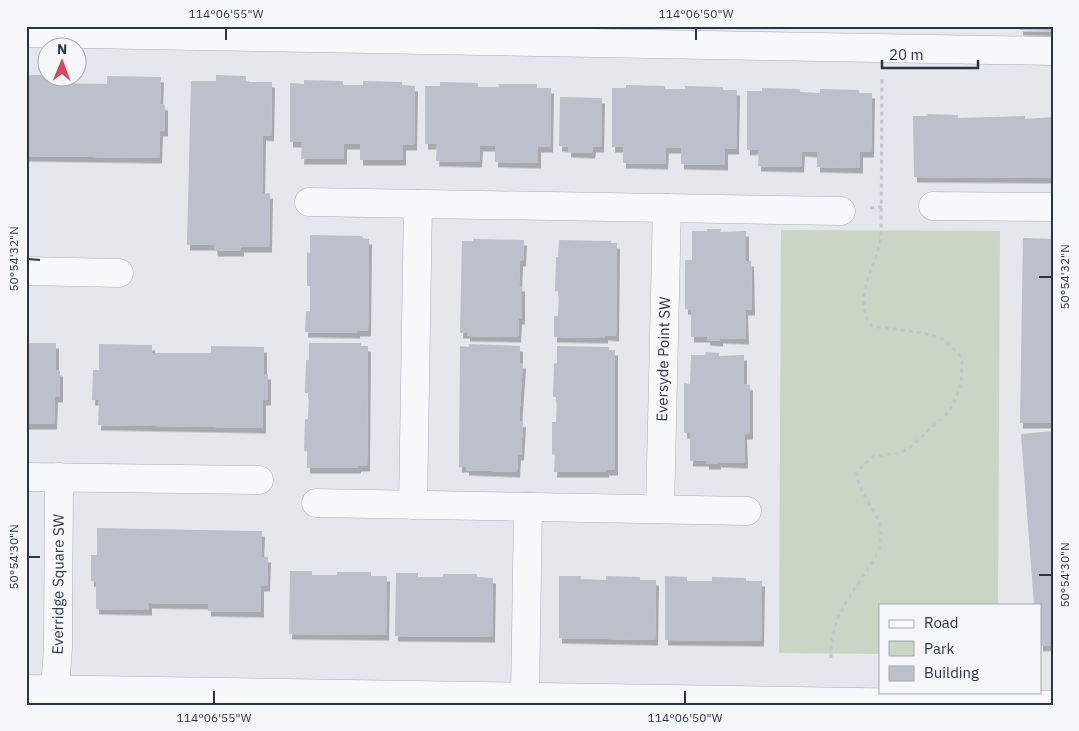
<svg xmlns="http://www.w3.org/2000/svg" width="1079" height="731" viewBox="0 0 1079 731" font-family="'IBM Plex Sans',sans-serif">
	<style>
		.green { fill: #c9d6c5 }
		.building { fill: #bbc0ca; filter: url(#shadow) }
		.lines { fill: none; stroke-linecap: round; stroke-linejoin: round }
		.minor-casing { stroke: #a9aeb7; stroke-width: 29 }
		.path { stroke: #c2c5cb; stroke-width: 3; stroke-dasharray: 4 4; stroke-linecap: butt }
		.minor { stroke: #f7f8fa; stroke-width: 28 }
		.ticks { fill: none; stroke: #2b3445; stroke-width: 2 }
		.labels { text-anchor: middle; stroke-width: 4.5; stroke-linejoin: round; paint-order: stroke }
		.street-label { font-size: 15px; fill: #2b3445; stroke: #f4f6f9 }
		.neatline { fill: none; stroke: #2b3445; stroke-width: 2 }
		.ticks-label { font-size: 12px; text-anchor: middle; fill: #2b3445 }
	</style>
	<defs>
		<filter id="shadow"><feDropShadow dx="3" dy="5.5" stdDeviation="0" flood-color="#0004"/></filter>
	</defs>
	<rect width="100%" height="100%" fill="#e4e7ec"/>
	<path class="green" d="M781,230L1000,231L998,605H880V654L779,653Z"/>
	<path class="building" d="M1020,26H1053V31L1020,30Z
		M26,75H48L49,83L107,84V76L161,77L160,104L165,105V131H160L159,158L26,156Z
		M216,75L246,76V82H272L271,136L263,135L262,194L270,193L269,247H241V251H215L214,245H187L191,81H216Z
		M304,80L343,81V85H363V81L402,82V85L415,86L414,145H403V160H360V144H344V159H301L302,142H290V83L304,84Z
		M440,82L478,83V87H499L498,84H537V88H551L550,147H538V163L495,162V146H480L479,162L436,161L437,144H425V86H440Z
		M626,85L665,86V89H685V86L723,87V90H737L736,149H725V165L681,164V148H666L665,164L623,163V147H612V88H626Z
		M762,88L800,89V92L820,93V89L859,90V93H872L871,152H860V168L817,167V152L802,151L801,167L758,166L759,149L747,150V91H762Z
		M560,97L602,98L601,147H593L592,153L568,152V147L559,146Z
		M927,114L958,115V118L1025,116V119L1053,117V178L914,177L913,116H928Z
		M707,229H721L720,232L746,231V261H751L752,310H745L746,339L720,338V341L707,340V337H691V310L685,309V260H692V231H707Z
		M310,235L362,236L363,238L369,239L368,331H357V333L305,332L306,311H310V286H307V252L310,253Z
		M1023,238L1053,239V423H1020Z
		M473,239L524,240L523,261H520L519,286H522V319H519L518,337L467,336V333H460L462,241H473Z
		M559,240L611,241V243H617L616,336L605,335V338L554,337V316H558L559,291H555L556,257H558Z
		M26,343H56V370L60,371V397H55L54,424H26Z
		M309,343H361V346H368L367,466H358V468H307V451H304L305,419H308L309,393H305L306,360H309Z
		M99,344L152,345V353H211V346L264,347V374H268V400H263V428L98,425L99,400H92L93,370H99Z
		M469,344L520,346V363H523L519,422L523,421L521,455H518L517,472L466,470V467H459L460,346L469,347Z
		M557,346L609,347V350H615V470H606V472H554L555,455L552,454V422H556L557,397H553L554,364L557,363Z
		M706,352L719,353V356L744,355V384L750,385V434H744L745,463L718,462V464H706V461H690V433H684V383L690,384L691,355H705Z
		M1053,431V645L1040,646V605H1034L1021,434Z
		M97,528L262,531L261,557H268L267,586H261V612L208,611V604L149,603V610L96,609V582L91,581V555H97Z
		M290,571H312V575H337V572H371V576H387L386,635L289,634Z
		M396,573H418V577H443V574H477V577L493,578L492,637L395,636Z
		M559,576H581V579L606,580V576L640,577V580H656L655,640L559,638Z
		M665,576L687,577V581H712V577L746,578V581H762L761,641L665,640Z"/>
	<g class="lines">
		<defs>
			<g id="minor">
				<path d="M26,33L1053,51"/>
				<path d="M309,202L841,211"/>
				<path d="M933,206L1053,207"/>
				<path d="M26,271L119,273"/>
				<path d="M26,477L259,480"/>
				<path d="M316,503L747,511"/>
				<path d="M413,505L418,204"/>
				<path id="s1" d="M660,509L667,208"/>
				<path d="M26,689L1053,705"/>
				<path id="s2" d="M55,690L58,647L59,477"/>
				<path d="M525,696L528,507"/>
			</g>
		</defs>
		<use href="#minor" class="minor-casing"/>
		<path class="path" d="M870,208L882,207
			M831,658C830,623 845,603 864,575C870,566 878,555 880,545C888,515 856,498 857,471L874,456L900,453L910,447L949,412L961,386L962,362L959,354L944,340L923,333L872,326C851,297 875,270 881,239L882,78"/>
		<use href="#minor" class="minor"/>
	</g>
	<path class="ticks" d="M226,40V28M696,40V28M28,259L40,260M1039,277H1052M28,557H40M1039,575H1052M214,704V691M685,704V691"/>
	<g class="labels">
		<g class="street-label">
			<text dy="5" stroke="none"><textPath href="#s1" startOffset="150">Eversyde Point SW</textPath></text>
			<text dy="5" stroke="none"><textPath href="#s2" startOffset="106">Everridge Square SW</textPath></text>
		</g>
	</g>
	<rect width="1079" height="731" fill="none" stroke="#f4f6f9" stroke-width="55"/>
	<rect x="879" y="604" width="162" height="90" fill="#f4f6f9" stroke="#a4a8b1"/>
	<rect x="889" y="620" width="25" height="8" fill="#f7f8fa" stroke="#a4a8b1"/>
	<text x="924" y="628" font-size="15" fill="#2b3445">Road</text>
	<rect x="889" y="641" width="25" height="15" fill="#c9d6c5" stroke="#a4a8b1"/>
	<text x="924" y="654" font-size="15" fill="#2b3445">Park</text>
	<rect x="889" y="666" width="25" height="15" fill="#bbc0ca" stroke="#a4a8b1"/>
	<text x="924" y="678" font-size="15" fill="#2b3445">Building</text>
	<g transform="translate(62 62) rotate(1)"><circle r="24" fill="#f4f6f9" stroke="#a4a8b1"/>
	<path d="M0-4L9 19L0 12L-9 19Z" fill="#d1495b"/>
	<text y="-8" font-size="14" font-weight="bold" text-anchor="middle" fill="#2b3445">N</text>
	</g>
	<path d="M882 60v8h96v-8" fill="none" stroke="#2b3445" stroke-width="2.5"/>
	<text x="889" y="60" font-size="15" fill="#2b3445" stroke="#f4f6f9" stroke-width="4" paint-order="stroke">20 m</text>
	<rect x="28" y="28" width="1024" height="676" class="neatline"/>
	<g class="ticks-label">
		<text x="226" y="18">114°06'55"W</text>
		<text x="696" y="18">114°06'50"W</text>
		<text transform="translate(14 259) rotate(-90)" y="4">50°54'32"N</text>
		<text transform="translate(1065 277) rotate(-90)" y="4">50°54'32"N</text>
		<text transform="translate(14 557) rotate(-90)" y="4">50°54'30"N</text>
		<text transform="translate(1065 575) rotate(-90)" y="4">50°54'30"N</text>
		<text x="214" y="722">114°06'55"W</text>
		<text x="685" y="722">114°06'50"W</text>
	</g>
</svg>
